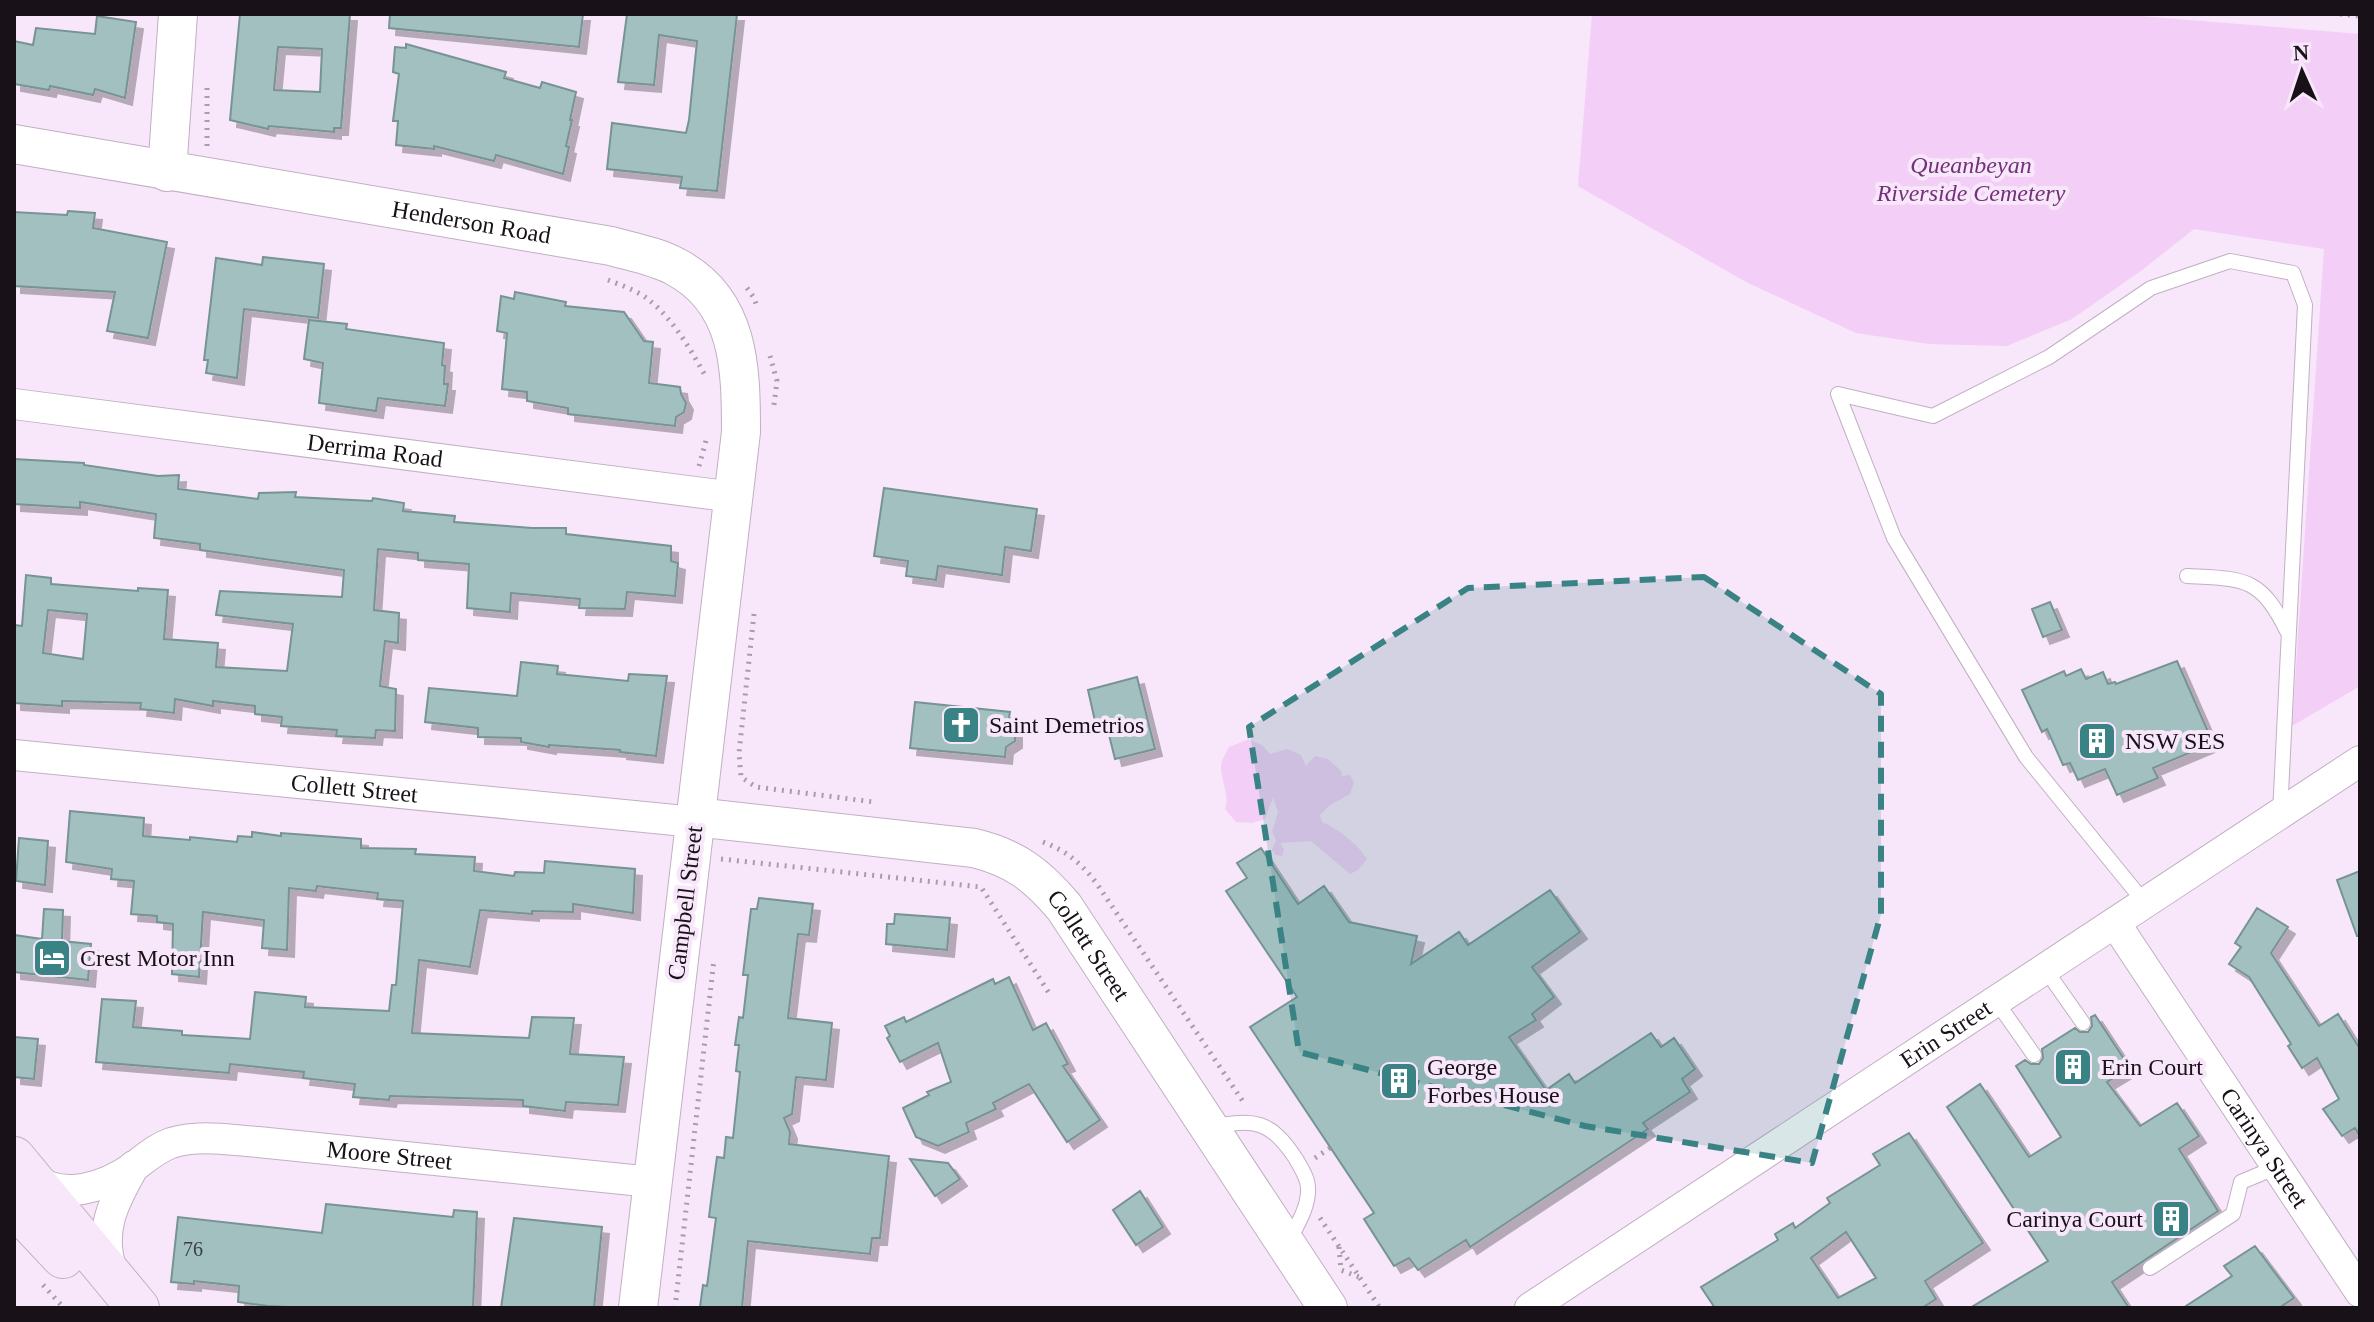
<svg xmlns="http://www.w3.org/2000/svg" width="2374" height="1322" viewBox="0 0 2374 1322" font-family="'Times New Roman',serif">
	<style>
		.green { fill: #f3cef6 }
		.building { fill: #a3c0c1; stroke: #779394; stroke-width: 2; fill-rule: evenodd; filter: url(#shadow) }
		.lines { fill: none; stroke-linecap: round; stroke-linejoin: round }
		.service-casing { stroke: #c1b0c2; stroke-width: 16 }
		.minor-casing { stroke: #c1b0c2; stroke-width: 32 }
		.tertiary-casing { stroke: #c1b0c2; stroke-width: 40 }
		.secondary-casing { stroke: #c1b0c2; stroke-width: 44 }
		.path { stroke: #a99baa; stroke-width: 5; stroke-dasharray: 2 6; stroke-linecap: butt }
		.service { stroke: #fff; stroke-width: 14 }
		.minor { stroke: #fff; stroke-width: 30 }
		.tertiary { stroke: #fff; stroke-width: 38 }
		.secondary { stroke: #f8e6fa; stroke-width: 42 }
		.marked { fill: #3a8385; fill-opacity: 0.2; stroke: #3a8385; stroke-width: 6; stroke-dasharray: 16 10; stroke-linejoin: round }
		.labels { text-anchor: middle; stroke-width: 8; stroke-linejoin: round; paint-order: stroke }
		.number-label { font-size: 20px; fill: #3b3e42 }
		.park-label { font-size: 24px; font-style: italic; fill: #713277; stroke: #f8e6fa }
		.street-label { font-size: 24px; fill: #181218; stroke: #f8e6fa }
		.poi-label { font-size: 24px; fill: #181218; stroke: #f8e6fa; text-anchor: start }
	</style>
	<defs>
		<filter id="shadow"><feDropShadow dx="7" dy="7" stdDeviation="0" flood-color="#0004"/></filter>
	</defs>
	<rect width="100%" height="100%" fill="#f8e6fa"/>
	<path class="green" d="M1592,14H2115L2360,34V686L2292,726L2324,249L2194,229L2142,270L2072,319L2007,346L1929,344L1856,333L1746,282L1578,186Z
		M1249,739L1263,746L1270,754L1287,749L1301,755L1306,766L1315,756L1328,759L1341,771L1342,776L1350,775L1354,783L1350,794L1330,805L1320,815L1322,822C1338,829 1358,844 1367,859L1358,870L1350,874L1311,841L1280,843L1284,849L1282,856L1276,855L1272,850L1276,840L1272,832L1278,812L1273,797L1265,819L1252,823L1236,822L1225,809C1230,794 1221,782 1221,767C1221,760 1226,753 1229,747Z"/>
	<path class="building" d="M240,14H350L341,128H334V132L269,126L268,129L230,120ZM278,47L322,49L320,92L274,90Z
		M390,14H583L579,47L389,28Z
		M627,14H737L717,191L680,188L682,177L607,169L612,123L686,133L689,120L697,41L659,35L654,85L618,82Z
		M97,16L136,22L125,98L95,89L93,95L50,86L49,90L14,84V41L33,45L36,28L95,34Z
		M406,44L506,72L504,78L540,88L542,82L576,92L570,120H572L566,146L569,147L563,174L496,155L494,161L434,146V149L396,145L398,121H393L399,74L393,72L395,47L406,48Z
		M68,211L95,213L93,228L167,242L148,338L107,331L115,292L14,286V212L67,215Z
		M263,257L324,264L318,318L244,309L237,378L206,373L208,360H204L216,258L262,265Z
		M515,292L566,302L565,306L624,312L644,341L653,342L649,383L680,387L681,394L686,403L684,412L676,417L675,426L568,414V408L527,401V392L502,389L507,333L497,331L501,296L514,299Z
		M309,320L347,324L346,329L444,343L442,365L445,366L444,384H448L445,406L378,398L376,411L319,403L323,363L304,359Z
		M14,459L84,463V465L158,476L179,475L178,489L258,499L259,493L296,492L295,497L372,501L373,498L404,503L403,511L455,516L454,522L532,528H566V534L671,546V561L678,563L675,596L627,592L625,609L579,608L580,599L511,593L510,612L467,608L469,564L418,560V553L378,549L374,610L399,613L398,643L385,641L380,686L396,689L395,731L376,730L375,738L336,736L337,730L281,726L282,717L255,714V706L213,701V706L175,699L174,713L140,709L141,703L62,701V706L14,703V625L22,626L26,575L51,578V584L138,591V588L168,590L164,639L218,643L216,667L287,671L293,624L216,615L220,591L342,597L344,570L200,550V544L154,538L156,514L80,502V508L14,504ZM48,610L87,614L83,659L43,653Z
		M884,488L1037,509L1031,551L1005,547L1002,575L938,566L936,580L906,576L908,561L874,556Z
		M2050,602L2062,630L2043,637L2032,609Z
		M2177,661L2213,743L2153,768L2158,778L2117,795L2105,769L2078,780L2070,763L2063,765L2047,729L2042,732L2022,690L2064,671L2066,676L2081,669L2086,679L2103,672L2108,684L2115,682L2116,684Z
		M521,662L558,666L557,674L628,681L629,674L667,676L656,756L620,752V750L549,745V747L521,742V738L478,737V728L425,722L429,688L517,696Z
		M1137,677L1155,749L1115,759L1105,719L1095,721L1088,690Z
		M915,702L1010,712L1008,723L1015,730V741L1006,747L1005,757L910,748Z
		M70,811L144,818L143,836L190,840V837L237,842L238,836L252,837V832L281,836V833L361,839V848L416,849L415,854L475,857L474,871L514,876L515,872L544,873L545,861L635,869L633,913L573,904V912L532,911V914L480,910L470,967L419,960L412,1033L529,1038L532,1017L574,1018L570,1054L624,1057L618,1105L566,1102L565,1111L523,1106V1100L390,1096L389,1100L353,1097L355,1084L303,1078L304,1072L230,1064L229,1073L96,1062L102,999L136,1001L133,1027L182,1031V1035L250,1039L255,992L306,997L305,1007L389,1011L392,985H396L403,901L377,899L378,893L317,886L316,891L289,888L287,950L262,948L264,920L203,912L199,977L172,974L173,924L157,922V916L131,914L134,881L111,879L112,869L66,862Z
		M19,838L48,841L45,885L16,881Z
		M1261,848L1298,904L1324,886L1349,922L1417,936L1411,964L1459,932L1468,945L1550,890L1580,932L1532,967L1554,997L1532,1014L1536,1020L1509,1037L1546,1090L1569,1074L1575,1083L1651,1033L1661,1047L1674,1038L1695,1069L1682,1079L1690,1092L1643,1123L1648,1129L1470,1247L1466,1240L1418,1270L1409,1258L1394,1266L1364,1219L1374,1213L1250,1027L1297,997L1226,891L1247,878L1237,863Z
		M2360,871V936H2357L2337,880Z
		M759,898L813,904L809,935L798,934L788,1018L832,1023L826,1080L796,1077L792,1114L784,1118L790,1132L789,1144L889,1156L880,1238H872L870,1254L748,1241L742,1308H705L700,1307L703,1285L707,1286L716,1218L709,1217L712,1193L717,1157L724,1158L726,1137L733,1138L740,1072L736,1071L739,1045H735L739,1017L743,1018L748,975H743L751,909H757Z
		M2257,908L2288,927L2271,953L2319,1026L2338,1014L2360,1049V1137L2355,1128L2342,1136L2323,1109L2339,1099L2317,1058L2302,1068L2288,1046L2291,1044L2249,977L2229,964L2241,947L2235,943Z
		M44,909L63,910L62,941L91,944L88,980L14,972V935L42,939Z
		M895,914L950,918L947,950L886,944L887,924H894Z
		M1009,977L1033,1030L1046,1023L1068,1064L1063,1066L1100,1120L1067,1142L1029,1084L993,1103L996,1109L966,1123L969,1132L938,1146L916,1137L903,1108L929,1095L927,1092L951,1082L938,1043L900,1062L887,1038L890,1036L885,1026L904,1017L906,1022L993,979L995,984Z
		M2095,1015L2130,1068L2107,1082L2140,1126L2177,1103L2199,1136L2179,1149L2218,1211L2112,1282L2129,1308H1970L2048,1261L1947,1107L1980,1084L2029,1157L2061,1137L2016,1066L2025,1060L2031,1064H2039L2043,1058L2042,1049L2075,1028L2080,1032H2088L2092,1026L2091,1017Z
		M14,1037L38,1039L34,1079L14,1077Z
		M1909,1133L1983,1243L1925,1281L1936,1299L1922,1308H1715L1701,1287L1778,1240L1775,1234L1793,1223L1795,1228L1830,1203L1827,1198L1880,1165L1873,1154ZM1846,1232L1876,1278L1838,1298L1811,1258Z
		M910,1159L948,1163L960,1179L935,1196Z
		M1140,1191L1163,1227L1136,1245L1113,1210Z
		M326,1204L453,1217L454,1210L477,1212L473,1308H307L268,1306L238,1302L239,1286L194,1281V1284L171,1282L178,1217L322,1233Z
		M514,1218L602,1227L594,1308H501Z
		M2255,1246L2294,1298L2279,1308H2183L2232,1276L2224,1266Z"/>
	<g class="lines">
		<defs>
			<path id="service" d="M1838,394L1933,416L2049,357L2151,288L2230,261L2293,273L2305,305L2280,814
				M1838,394L1894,538L2026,757L2145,903
				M2187,576C2243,579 2260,576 2287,631
				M2045,969L2083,1023
				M1996,1001L2034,1055
				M1210,1127C1254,1119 1270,1119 1296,1159C1301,1168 1308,1178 1308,1188C1309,1207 1297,1225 1289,1241
				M2150,1268L2233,1214L2241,1182L2277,1167"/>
			<g id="minor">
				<path id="s1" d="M14,404L734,497"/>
				<path id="s2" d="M14,755L695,822"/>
				<path id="s3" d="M2115,923L2360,1292"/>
				<path id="s4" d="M32,1177C63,1202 105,1187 135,1166C147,1157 157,1148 171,1143C199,1134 229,1140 258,1142L652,1182"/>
				<path d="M113,1273C97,1232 114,1201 134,1166"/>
				<path id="s5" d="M1530,1308L2360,761"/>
			</g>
			<g id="tertiary">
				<path id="s6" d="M14,144L611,246C632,252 656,256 676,267C740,301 741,368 741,432L638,1308"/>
				<path d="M167,172L178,14"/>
				<path id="s7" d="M695,817L974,848C1015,858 1037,875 1064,907L1328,1308"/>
			</g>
			<path id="secondary" d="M14,1158L138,1308
				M14,1205L63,1257"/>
		</defs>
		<use href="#service" class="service-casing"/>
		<use href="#minor" class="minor-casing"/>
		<use href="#tertiary" class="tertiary-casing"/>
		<use href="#secondary" class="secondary-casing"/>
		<path class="path" d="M2340,14L2360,16
			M207,146V83
			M608,280C621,285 638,291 649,300C673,319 691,350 706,377
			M747,288L754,298L757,307
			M770,356L777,381L774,405
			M699,466L707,437
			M754,614L739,753L741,777L756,787L874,802
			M1043,842C1067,851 1082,864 1097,884L1244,1103
			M721,859L981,887L1049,993
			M1315,1158L1330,1148
			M1320,1218L1380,1308
			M1339,1247L1341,1270L1359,1277
			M43,1285L64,1308
			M675,1308L714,959"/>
		<use href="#service" class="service"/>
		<use href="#minor" class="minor"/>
		<use href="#tertiary" class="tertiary"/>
		<use href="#secondary" class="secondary"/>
	</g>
	<path class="marked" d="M1704,577L1881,694V914L1812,1163L1585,1126L1299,1052L1249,727L1468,588Z"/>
	<defs>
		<symbol id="church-square" viewBox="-11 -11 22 22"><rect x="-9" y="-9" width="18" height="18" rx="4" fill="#3a8385" stroke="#f8e6fa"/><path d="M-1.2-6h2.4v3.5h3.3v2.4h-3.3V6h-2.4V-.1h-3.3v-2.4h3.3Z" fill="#fff"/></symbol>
		<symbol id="building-square" viewBox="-11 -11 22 22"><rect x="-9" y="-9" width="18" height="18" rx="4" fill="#3a8385" stroke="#f8e6fa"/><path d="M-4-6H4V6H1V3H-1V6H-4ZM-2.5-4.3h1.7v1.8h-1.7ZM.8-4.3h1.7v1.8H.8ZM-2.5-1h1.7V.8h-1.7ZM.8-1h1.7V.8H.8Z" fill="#fff"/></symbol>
		<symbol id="hotel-square" viewBox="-11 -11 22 22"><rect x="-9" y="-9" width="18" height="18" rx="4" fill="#3a8385" stroke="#f8e6fa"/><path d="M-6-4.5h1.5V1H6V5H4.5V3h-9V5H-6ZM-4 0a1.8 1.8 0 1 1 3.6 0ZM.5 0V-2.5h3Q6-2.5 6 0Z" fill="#fff"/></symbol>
	</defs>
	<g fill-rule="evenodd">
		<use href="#church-square" x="939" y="703" width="44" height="44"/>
		<use href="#building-square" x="2075" y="719" width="44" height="44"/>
		<use href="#hotel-square" x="30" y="936" width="44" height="44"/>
		<use href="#building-square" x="2051" y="1045" width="44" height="44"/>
		<use href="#building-square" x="1377" y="1059" width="44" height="44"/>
		<use href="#building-square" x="2149" y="1197" width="44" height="44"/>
	</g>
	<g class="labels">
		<g class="number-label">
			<text x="193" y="1256">76</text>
		</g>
		<g class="park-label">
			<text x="1971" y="173">Queanbeyan<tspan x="1971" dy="28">Riverside Cemetery</tspan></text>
		</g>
		<g class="street-label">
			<text dy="8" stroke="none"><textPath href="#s6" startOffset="464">Henderson Road</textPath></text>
			<text dy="8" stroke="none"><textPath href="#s1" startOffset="364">Derrima Road</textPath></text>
			<text dy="8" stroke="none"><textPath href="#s2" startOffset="342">Collett Street</textPath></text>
			<text transform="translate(685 903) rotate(-83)" y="8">Campbell Street</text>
			<text dy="8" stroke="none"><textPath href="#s7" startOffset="436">Collett Street</textPath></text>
			<text dy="8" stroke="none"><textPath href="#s5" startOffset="498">Erin Street</textPath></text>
			<text dy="8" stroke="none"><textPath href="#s3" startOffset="270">Carinya Street</textPath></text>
			<text dy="8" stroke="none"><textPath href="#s4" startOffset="374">Moore Street</textPath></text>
		</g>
		<g class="poi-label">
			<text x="989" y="733">Saint Demetrios</text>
			<text x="2125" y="749">NSW SES</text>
			<text x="80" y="966">Crest Motor Inn</text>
			<text x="1427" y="1075">George<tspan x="1427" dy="28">Forbes House</tspan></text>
			<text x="2101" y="1075">Erin Court</text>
			<text x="2143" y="1227" text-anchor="end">Carinya Court</text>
		</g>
	</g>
	<rect width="2374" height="1322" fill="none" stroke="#181218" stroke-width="32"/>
	<g transform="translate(2302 72) rotate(357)" stroke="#f8e6fa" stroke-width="6" paint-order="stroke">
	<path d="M0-6L14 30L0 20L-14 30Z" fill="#181218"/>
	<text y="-12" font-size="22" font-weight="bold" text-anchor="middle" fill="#181218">N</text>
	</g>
</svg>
